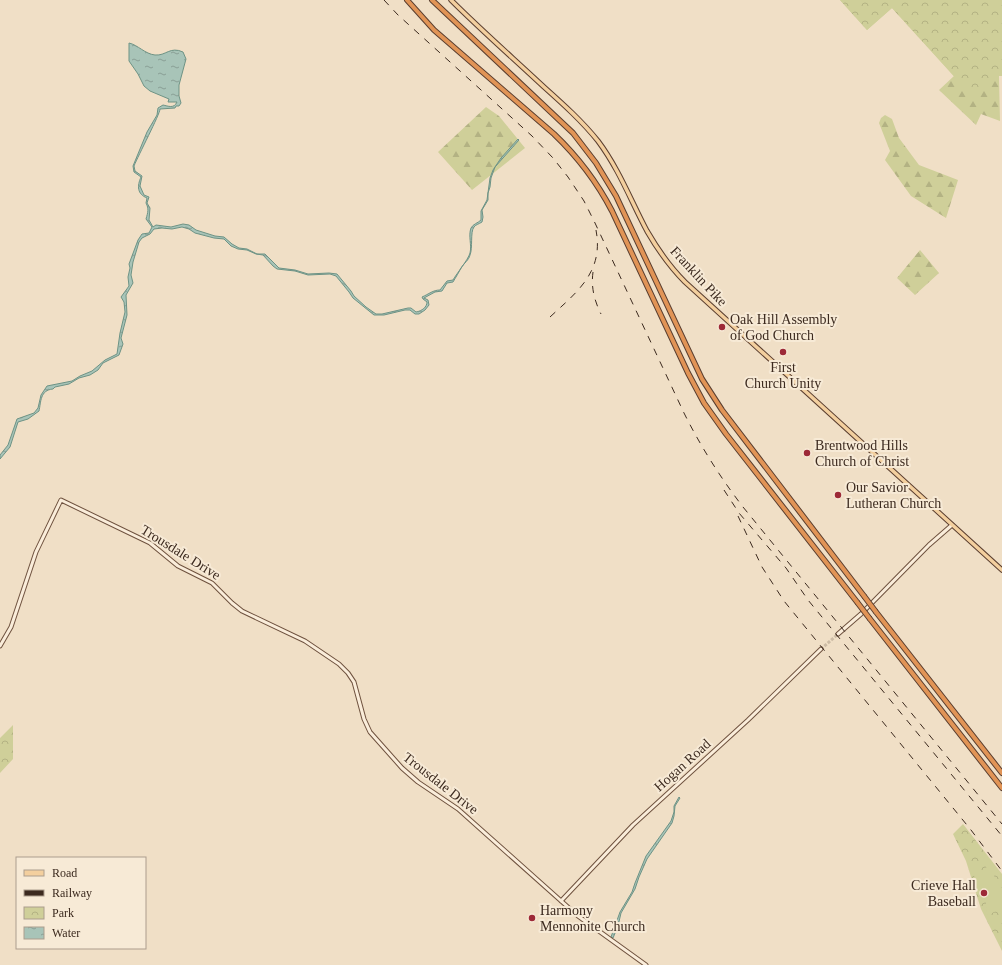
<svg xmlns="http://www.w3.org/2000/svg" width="1002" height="965" viewBox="0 0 1002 965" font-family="Georgia,serif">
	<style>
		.forest { fill: url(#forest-firs) }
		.park { fill: url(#park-crowns) }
		.pitch { fill: #cfcf99 }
		.water { fill: url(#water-ripples); stroke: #6e9385 }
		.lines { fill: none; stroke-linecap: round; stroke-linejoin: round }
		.secondary-tunnel { stroke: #ccbba5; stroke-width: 3; stroke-dasharray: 3 1.5; stroke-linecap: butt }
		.secondary-casing { stroke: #6e513e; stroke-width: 5 }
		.primary-casing { stroke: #5a3e2f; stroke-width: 5.5 }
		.highway-casing { stroke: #5a3e2f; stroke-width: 6 }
		.secondary { stroke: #faedda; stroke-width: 3 }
		.primary { stroke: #f3cf9e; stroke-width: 3.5 }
		.highway { stroke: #e19456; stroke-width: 4 }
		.rail { stroke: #3c2a1f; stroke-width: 1; stroke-dasharray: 7 7; stroke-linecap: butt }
		.highway-bridge-casing { stroke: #5a3e2f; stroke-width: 6; stroke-linecap: butt }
		.highway-bridge { stroke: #e19456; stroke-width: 4 }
		.poi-dot { fill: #9d2937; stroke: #f7ead6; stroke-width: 1.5 }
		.labels { text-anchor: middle; stroke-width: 4; stroke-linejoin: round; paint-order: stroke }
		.street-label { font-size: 14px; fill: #3c2a1f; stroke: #f7ead6 }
		.poi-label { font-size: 14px; fill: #3c2a1f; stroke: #f7ead6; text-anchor: start }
	</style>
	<defs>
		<pattern id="forest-firs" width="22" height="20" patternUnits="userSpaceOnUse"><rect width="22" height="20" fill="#cfcf99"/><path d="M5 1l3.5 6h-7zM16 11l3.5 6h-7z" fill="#b3b283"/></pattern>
		<pattern id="park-crowns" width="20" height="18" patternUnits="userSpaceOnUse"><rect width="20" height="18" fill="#cfcf99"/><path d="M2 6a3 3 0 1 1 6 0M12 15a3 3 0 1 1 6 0" fill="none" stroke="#b3b283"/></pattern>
		<pattern id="water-ripples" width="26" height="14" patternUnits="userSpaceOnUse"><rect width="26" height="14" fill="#a8c4b8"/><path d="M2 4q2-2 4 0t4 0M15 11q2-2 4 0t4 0" fill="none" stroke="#8a9f95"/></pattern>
	</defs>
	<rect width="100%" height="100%" fill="#f0dfc6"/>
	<path class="forest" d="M840,0H1002V76H999L1000,121L981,114L976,125L939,90L954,76L892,8L867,30Z
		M486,107L499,116L525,148L472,190L438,152Z
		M885,115L892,119L899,138L919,165L958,180L946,218L911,196L885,160L890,151L879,123L881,118Z
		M920,250L939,273L915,295L897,278Z"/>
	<path class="park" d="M840,0H1002V76H999L969,93L892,8L867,30Z
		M13,725V759L0,773V738Z
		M963,824L1002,874V951L981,909L966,861L953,834Z"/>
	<path class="pitch" d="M988,866L1002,889V908L988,915C985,905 985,898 990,889C979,891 976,884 974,875L978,870L980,872Z"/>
	<path class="water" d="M129,43C138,45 145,54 155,55C166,56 170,46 183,52L186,59L179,85V96L181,103L179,106H176L175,108L160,109C160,114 138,156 134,166L135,171L142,176L140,186L144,195L149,197L147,203L150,208L149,220L153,227L156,225L171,227L183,224L189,225L196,230L215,236L224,237L232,244L239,248L247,249L257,254H265L279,268L295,270L308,274L329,273L337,274L351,291L354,296L366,307L376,314H382L408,308H411L416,312C422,311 427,307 427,302L423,299L422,297C429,294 433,290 440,290L447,281L453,280C457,273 468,260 470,253C472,245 468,236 471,228C473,224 478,223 481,220V211L487,200L490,178L493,170L501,158L518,139L519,140L495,167L491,178L490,187L488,193V200L482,210L483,217L482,222C479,224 475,225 474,227C470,232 473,248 470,255C469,260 464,263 461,268C459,272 456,277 453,282L447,283L442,291L435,292L424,298L428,300L429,305L425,310L419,314H415L410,310H405L384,315H374L353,298L349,292L336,276L330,274L308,275L295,271L277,269L273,266L263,255L256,254L247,250L238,249L231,246L224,239L214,238L195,233L189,229L182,227L172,229L162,228L154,229L150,234L142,238L139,242L133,262L131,275L133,283L126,295L127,315L121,338L123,344L119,355L103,363L98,370L90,375L79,378L69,384L55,387L53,389C40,390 41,402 39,411L28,419L18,422L10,447L0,459V455L8,445L17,419L34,413L38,408L41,395L47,386L72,381L80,376L92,371L105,360L117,354L120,333L125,312L124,302L121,297L129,286L128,277L130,268L129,264L138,240L142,234L149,233L152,227L146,219C148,212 149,209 146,203L147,198C137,194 137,186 141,177L134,172L133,166L147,132L157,115L158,108L163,105C168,106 174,109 177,102H168L169,99L150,91L144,86L138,74L129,61Z
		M679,797L680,798L675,806L674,816L672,823L647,859L639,877L635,889L621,913L618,926L613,938L611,937L620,912L632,892L635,883L646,856L671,821L674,812V806Z"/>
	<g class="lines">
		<path class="secondary-tunnel" d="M821,649L838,634"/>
		<defs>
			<path id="secondary" d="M838,634L861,614L929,545L952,525
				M0,646L11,627L36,552L61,500L150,543L178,566L212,583L232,603L242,611L305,641L339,664L348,673L354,682L364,719L370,732L402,768L418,782L458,809L578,916L646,965
				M561,901L633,825L748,720L821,649"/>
			<path id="primary" d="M451,0C481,30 513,58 544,87C563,104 582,121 598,141C619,169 631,201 647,231C658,250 670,267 685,282L1002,570"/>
			<path id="highway" d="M407,0L434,30L554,134C578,157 597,182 612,211L688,373L704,403L726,434L857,602
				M432,0L573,133L596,163L616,196L702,379L722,410L864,596
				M876,612L1002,773
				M870,619L1002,788"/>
		</defs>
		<use href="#secondary" class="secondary-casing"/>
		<use href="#primary" class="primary-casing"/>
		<use href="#highway" class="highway-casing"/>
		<use href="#secondary" class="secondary"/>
		<use href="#primary" class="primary"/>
		<use href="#highway" class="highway"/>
		<path class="rail" d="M384,0L398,15L532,136L553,158L568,177L584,201L595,223L684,413C701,447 720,477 743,507L1002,824
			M593,272C591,287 594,300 601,314
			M550,317C577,292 604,272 596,230
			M724,490L739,513L786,568L808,600L1002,836
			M738,516L762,567L784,601L971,830L1002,871"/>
		<defs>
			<path id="highway-bridge" d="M864,596L876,612
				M857,602L870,619"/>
		</defs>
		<use href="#highway-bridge" class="highway-bridge-casing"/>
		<use href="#highway-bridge" class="highway-bridge"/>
	</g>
	<g class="poi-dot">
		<circle cx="722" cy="327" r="4"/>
		<circle cx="783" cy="352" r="4"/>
		<circle cx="807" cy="453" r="4"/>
		<circle cx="838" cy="495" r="4"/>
		<circle cx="984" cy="893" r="4"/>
		<circle cx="532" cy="918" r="4"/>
	</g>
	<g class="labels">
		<g class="street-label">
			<text transform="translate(699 276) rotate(47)" y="5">Franklin Pike</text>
			<text transform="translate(181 552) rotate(32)" y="5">Trousdale Drive</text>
			<text transform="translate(682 765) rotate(-42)" y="5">Hogan Road</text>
			<text transform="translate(441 783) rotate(38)" y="5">Trousdale Drive</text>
		</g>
		<g class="poi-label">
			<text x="730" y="324">Oak Hill Assembly<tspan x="730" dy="16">of God Church</tspan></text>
			<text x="783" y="372" text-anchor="middle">First<tspan x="783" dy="16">Church Unity</tspan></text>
			<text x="815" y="450">Brentwood Hills<tspan x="815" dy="16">Church of Christ</tspan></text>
			<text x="846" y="492">Our Savior<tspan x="846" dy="16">Lutheran Church</tspan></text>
			<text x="976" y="890" text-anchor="end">Crieve Hall<tspan x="976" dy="16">Baseball</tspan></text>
			<text x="540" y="915">Harmony<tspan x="540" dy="16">Mennonite Church</tspan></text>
		</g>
	</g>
	<rect x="16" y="857" width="130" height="92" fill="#f7ead6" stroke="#ac9d8d"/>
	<rect x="24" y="870" width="20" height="6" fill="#f3cf9e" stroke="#ac9d8d"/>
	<text x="52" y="877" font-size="12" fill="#3c2a1f">Road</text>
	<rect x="24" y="890" width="20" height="6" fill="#3c2a1f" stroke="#ac9d8d"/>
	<text x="52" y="897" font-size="12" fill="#3c2a1f">Railway</text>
	<rect x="24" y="907" width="20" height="12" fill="url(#park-crowns)" stroke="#ac9d8d"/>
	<text x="52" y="917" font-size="12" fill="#3c2a1f">Park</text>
	<rect x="24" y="927" width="20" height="12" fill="url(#water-ripples)" stroke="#ac9d8d"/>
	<text x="52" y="937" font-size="12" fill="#3c2a1f">Water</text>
</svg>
